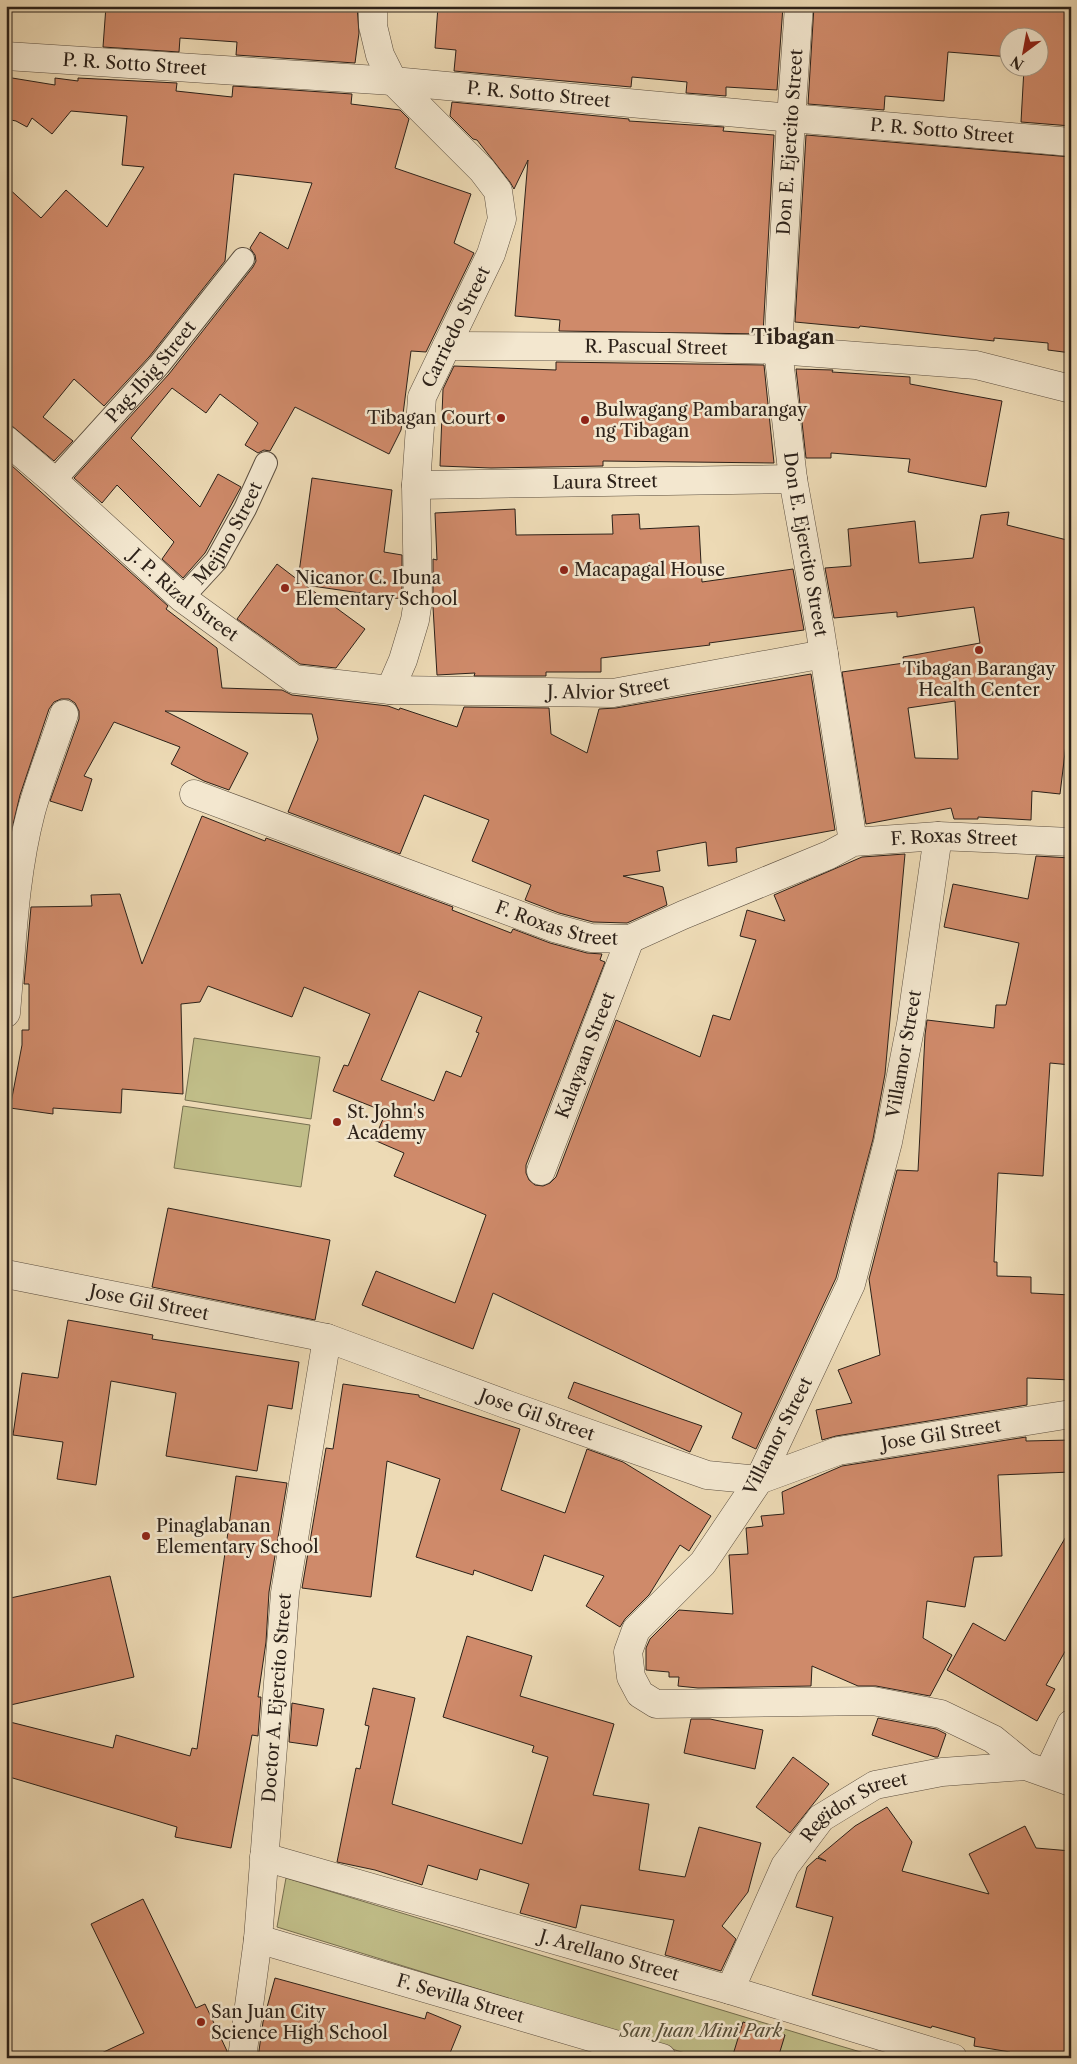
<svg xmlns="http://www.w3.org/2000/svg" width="1077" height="2064" viewBox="0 0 1077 2064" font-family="'Libre Caslon Text',serif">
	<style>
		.green { fill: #c0bd88; stroke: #766f50 }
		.building { fill: #cf8a6a; stroke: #2c2119; fill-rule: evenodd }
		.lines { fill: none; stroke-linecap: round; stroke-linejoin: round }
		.pedestrian-casing { stroke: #5c4f40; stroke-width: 24 }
		.minor-casing { stroke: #5c4f40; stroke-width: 29 }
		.tertiary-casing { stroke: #5c4f40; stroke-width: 29 }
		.pedestrian { stroke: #f3e7cf; stroke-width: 22 }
		.minor { stroke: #f3e7cf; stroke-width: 28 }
		.tertiary { stroke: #f3e7cf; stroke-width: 28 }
		.poi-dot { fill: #8f2418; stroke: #f3e7cf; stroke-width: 2 }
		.labels { text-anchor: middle; stroke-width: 5; stroke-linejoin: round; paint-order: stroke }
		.street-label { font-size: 18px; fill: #2c2119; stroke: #f3e7cf }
		.poi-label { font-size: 18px; fill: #2c2119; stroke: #f3e7cf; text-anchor: start }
		.park-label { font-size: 18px; font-style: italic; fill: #58503a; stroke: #f3e7cf }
		.quarter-label { font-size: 20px; font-weight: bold; fill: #2c2119; stroke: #f3e7cf }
	</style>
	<rect width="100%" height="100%" fill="#eddab5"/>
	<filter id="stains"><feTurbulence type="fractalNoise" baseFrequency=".004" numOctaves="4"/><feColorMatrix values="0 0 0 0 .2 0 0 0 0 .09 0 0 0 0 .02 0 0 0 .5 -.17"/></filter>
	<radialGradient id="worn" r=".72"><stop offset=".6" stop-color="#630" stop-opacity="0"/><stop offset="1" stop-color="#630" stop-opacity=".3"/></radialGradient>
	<path class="green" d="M194,1038L320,1057L311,1119L185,1100Z
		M183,1106L310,1125L301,1187L174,1168Z
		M286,1878L837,2045L881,2058H701L277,1927Z"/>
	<path class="building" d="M106,6H357L359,33L355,63L236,55L237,42L180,38L179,52L103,47Z
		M438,6H713L752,10L753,6H783L777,90L726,87V96L686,93L687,82L632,77L631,87L454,71L456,50L435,48Z
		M814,6H1071V126L1021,122L1024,68H1040V38H1010V57L948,52L944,101L885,96L884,110L808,104Z
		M6,77L55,85V78L78,81V78L177,83L176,91L232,97L233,86L352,94L351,104L400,110L409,119L395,168L471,194L454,243L474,253L426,352L411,351L401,430L389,454L295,407L270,451L264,450L258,453L245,445L258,423L220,394L206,413L172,388L131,438L200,507L218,474L241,487L205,553L183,578L162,559L174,542L117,485L102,503L74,478L169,374L253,267L256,261L255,255L250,248L260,232L288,249L312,183L234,174L225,261L149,357L104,406L74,379L43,417L73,441L54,461L6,421V186L41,218L66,190L107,227L144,167L122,165L127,116L71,111L52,134L32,118L27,127L16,121L6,119Z
		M452,102L629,119V121L724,127L723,131L774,135L763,334L559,331L560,320L515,316L528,160L514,189L510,182L477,140L473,139L450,116Z
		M806,135L1071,157V353L1048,350V343L994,338V341L860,326L859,328L795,322Z
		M556,362L764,365L774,463L603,461V466L491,468L440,466L443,389L454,366L556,370Z
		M796,369L833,370L832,372L910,377V384L1002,401L986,487L908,472L910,459L831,453V458H806Z
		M11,465L168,606L166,609L217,648L222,688L282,690L292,695L388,706L399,710L400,708L457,727L464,707L549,708L551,734L587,753L599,709L616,708L811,674L835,830L736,848L737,862L708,866L706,842L657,851L660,871L623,876L663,887L667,905L627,923L593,922L559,913L525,900L531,885L472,861L489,820L424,795L400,854L288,812L318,739L312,714L165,711L248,753L229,790L204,781L171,764L180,747L114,722L84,776L92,779L82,811L50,801L79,719V711L75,703L69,699H61L54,702L49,709L20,795L6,854V471Z
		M312,478L392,490L384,552L402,555V599L305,585L365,629L336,668L300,664L237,619L277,564L298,580Z
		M515,509L516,535L613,534L612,515L639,514L640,529L699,526L702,582L793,569L804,630L709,643L710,645L601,658V672H546V676H474L475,673L437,675L433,607V559L437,560L435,513Z
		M1009,512L1007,525L1071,541V703L1060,794L1032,791L1031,820L978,817V819H954L951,808L866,824L842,672L904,663L903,657L980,643L974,607L897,617V612L834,618L825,568L851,566L848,529L915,521L919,563L973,558L981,515ZM955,701L958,759L915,758L908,708Z
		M202,816L265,841L266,838L453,907L452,910L511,933L513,929L550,943L587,953L602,954L600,960L605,962L526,1165V1173L529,1180L535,1185L543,1186L550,1183L556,1177L616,1020L700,1057L713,1015L730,1020L756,940L740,936L747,910L785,921L774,895L862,857L905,854L885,1074L873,1139L836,1278L756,1449L732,1438L742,1413L493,1293L473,1349L362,1305L376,1271L455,1303L486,1215L394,1176L404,1153L374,1140L386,1112L333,1091L344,1065L348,1066L370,1014L304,987L292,1017L208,986L200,1002L181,1004L183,1094L122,1089L121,1113L53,1108V1114L10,1108L22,1045V1030H29V984H24L31,907L92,906L91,895L120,894L142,964ZM419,991L482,1017L476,1032L479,1033L461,1077L446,1071L434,1101L381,1080Z
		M1036,856L1071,858V1065L1050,1063L1043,1176L998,1173L994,1262H997V1276L1031,1277V1293L1071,1295V1380L1027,1378V1405L836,1436L822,1440L816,1410L852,1403L838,1370L880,1355L869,1279L897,1170L918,1171L925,1035L927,1020L994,1028L996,1005H1006L1019,943L944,927L953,884L1028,899Z
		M168,1208L330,1240L315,1320L152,1287Z
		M68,1320L153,1335L152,1339L299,1362L292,1409L268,1405L257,1471L166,1456L176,1393L111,1381L96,1485L57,1479L63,1442L13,1435L22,1373L58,1378Z
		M574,1382L702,1426L690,1452L568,1398Z
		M343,1384L419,1395V1397L520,1429L501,1490L565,1513L587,1449L623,1462L711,1516L689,1551L680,1545L649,1595L625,1619L620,1627L586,1606L604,1576L544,1555L532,1591L474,1570L473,1575L416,1557L440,1479L387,1461L371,1597L302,1588L326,1448L333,1449Z
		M1026,1437V1441L1071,1440V1472L998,1475L1002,1556L974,1557L965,1607L927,1601L923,1638L952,1655L930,1696L876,1686H858L812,1666L811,1686L698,1688L678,1686L679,1677H669V1672L646,1670V1648L650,1639L679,1610L733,1614L729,1555L748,1554L746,1528L763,1526L761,1516L784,1514L782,1492L842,1466Z
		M236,1476L287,1483L269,1592L266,1642L258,1697H261L258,1736L252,1735L231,1848L175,1837L177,1827L6,1776V1721L113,1748L116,1735L190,1756L192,1748L197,1749Z
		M1071,1528V1641L1046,1685L1055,1689L1037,1721L947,1670L973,1623L1005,1641Z
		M110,1576L134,1677L6,1706V1599Z
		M467,1636L532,1656L520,1696L614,1724L593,1795L649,1804L639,1870L685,1877L699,1827L761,1843L748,1892L722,1926L736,1939L721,1971L665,1955L674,1920L581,1905L576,1928L520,1913L529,1884L480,1869L477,1880L428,1865L422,1885L375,1870L337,1862L356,1768L360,1769L369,1726L365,1725L373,1688L415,1698L392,1804L522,1844L548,1757L532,1752L534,1746L443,1717Z
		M292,1703L324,1709L317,1746L289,1742Z
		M878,1718L936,1729L946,1734L938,1757H935L872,1735Z
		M691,1719H710L763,1730L755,1769L684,1753Z
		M793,1757L829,1784L790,1833L756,1807Z
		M887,1807L912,1842L902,1871L989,1894L969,1854L1025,1826L1036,1848L1071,1851V2058H1009L1010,2052L974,2046L975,2038L932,2026L931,2028L812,1995L833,1917L796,1907L807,1867L817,1858L826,1861L818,1857L855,1826Z
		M143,1899L196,2008L205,2004L227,2051V2058H91L144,2033L91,1924Z
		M275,1978L425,2019L427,2012L461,2026L448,2058H258L263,2022Z
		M743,2022L785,2035L778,2058H732Z"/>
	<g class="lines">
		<defs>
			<g id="pedestrian">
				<path id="s1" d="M54,481L159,365L243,259"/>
				<path id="s2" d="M182,598L216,561L245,509L266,463"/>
			</g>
			<g id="minor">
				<path d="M373,6V26L380,55L393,81L482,170L498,191L502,219L491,254L422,397L416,485L418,600L415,620L403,660L390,690"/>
				<path id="s3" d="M799,6L791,118L778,350L793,479L820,629L853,842"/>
				<path id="s4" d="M6,56L393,81L791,118L1071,142"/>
				<path id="s5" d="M447,346L667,347L778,350L976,365L1071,389"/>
				<path id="s6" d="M6,440L54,481L182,598L294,679L390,690L613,693L824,654"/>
				<path id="s7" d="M416,485L793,479"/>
				<path id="s8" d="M194,794L554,928L591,938L630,939L683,915L829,855L853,842L938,836L1071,842"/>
				<path d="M938,836L911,1024L888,1142L851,1284L759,1480L703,1563L636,1630L628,1652L631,1677L640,1694L656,1704L873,1701L941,1714L993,1739L1026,1766"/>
				<path d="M6,1013C12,946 14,877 31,812C40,779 53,747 64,714"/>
				<path id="s9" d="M541,1171L630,939"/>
				<path d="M1048,1773L1071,1724"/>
				<path id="s10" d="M264,1857L730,1990L953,2058"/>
				<path id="s11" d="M258,1939L662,2058"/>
				<path id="s12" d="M730,1990L785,1866L821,1818L875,1785L942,1772L1026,1766L1071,1782"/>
				<path id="s13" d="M242,2058L258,1939L285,1593L327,1338"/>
			</g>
			<g id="tertiary">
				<path id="s14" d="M6,1274L327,1338L508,1405L707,1475L759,1480L838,1451L1071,1414"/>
			</g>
		</defs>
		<use href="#pedestrian" class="pedestrian-casing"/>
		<use href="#minor" class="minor-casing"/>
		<use href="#tertiary" class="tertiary-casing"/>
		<use href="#pedestrian" class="pedestrian"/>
		<use href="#minor" class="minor"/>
		<use href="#tertiary" class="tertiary"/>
	</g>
	<g class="poi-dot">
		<circle cx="501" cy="418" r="5"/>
		<circle cx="585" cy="420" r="5"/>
		<circle cx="564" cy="570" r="5"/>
		<circle cx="285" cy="588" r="5"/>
		<circle cx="979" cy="650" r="5"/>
		<circle cx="337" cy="1122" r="5"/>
		<circle cx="146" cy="1536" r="5"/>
		<circle cx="201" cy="2022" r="5"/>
	</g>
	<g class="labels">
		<g class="street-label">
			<text dy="6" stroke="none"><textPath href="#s4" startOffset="129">P. R. Sotto Street</textPath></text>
			<text dy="6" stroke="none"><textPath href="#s4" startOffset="534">P. R. Sotto Street</textPath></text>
			<text dy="6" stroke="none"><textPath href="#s4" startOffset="939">P. R. Sotto Street</textPath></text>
			<text transform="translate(790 142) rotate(-86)" y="6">Don E. Ejercito Street</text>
			<text transform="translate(456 327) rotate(-64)" y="6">Carriedo Street</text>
			<text dy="6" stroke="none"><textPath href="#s5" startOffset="209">R. Pascual Street</textPath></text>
			<text dy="6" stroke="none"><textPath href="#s1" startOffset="146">Pag-Ibig Street</textPath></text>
			<text dy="6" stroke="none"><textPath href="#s7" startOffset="189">Laura Street</textPath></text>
			<text dy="6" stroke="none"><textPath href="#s2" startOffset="80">Mejino Street</textPath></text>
			<text dy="6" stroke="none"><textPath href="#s3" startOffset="541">Don E. Ejercito Street</textPath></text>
			<text dy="6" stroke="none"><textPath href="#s6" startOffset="236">J. P. Rizal Street</textPath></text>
			<text dy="6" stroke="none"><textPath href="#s6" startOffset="690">J. Alvior Street</textPath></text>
			<text dy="6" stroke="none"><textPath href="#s8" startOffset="806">F. Roxas Street</textPath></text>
			<text dy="6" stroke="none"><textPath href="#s8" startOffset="386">F. Roxas Street</textPath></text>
			<text transform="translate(904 1054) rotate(-80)" y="6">Villamor Street</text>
			<text dy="6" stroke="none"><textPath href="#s9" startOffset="124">Kalayaan Street</textPath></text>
			<text dy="6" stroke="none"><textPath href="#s14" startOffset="146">Jose Gil Street</textPath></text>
			<text dy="6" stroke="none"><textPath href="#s14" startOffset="551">Jose Gil Street</textPath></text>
			<text dy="6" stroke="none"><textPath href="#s14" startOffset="972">Jose Gil Street</textPath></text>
			<text transform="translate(778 1436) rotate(-63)" y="6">Villamor Street</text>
			<text dy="6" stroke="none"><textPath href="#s13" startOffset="362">Doctor A. Ejercito Street</textPath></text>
			<text dy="6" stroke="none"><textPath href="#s12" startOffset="230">Regidor Street</textPath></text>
			<text dy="6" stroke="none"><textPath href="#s10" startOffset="359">J. Arellano Street</textPath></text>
			<text dy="6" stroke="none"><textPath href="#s11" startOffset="211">F. Sevilla Street</textPath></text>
		</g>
		<g class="poi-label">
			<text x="595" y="416">Bulwagang Pambarangay<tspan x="595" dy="21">ng Tibagan</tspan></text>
			<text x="491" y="424" text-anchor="end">Tibagan Court</text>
			<text x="574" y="576">Macapagal House</text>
			<text x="295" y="584">Nicanor C. Ibuna<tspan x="295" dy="21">Elementary School</tspan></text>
			<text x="979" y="675" text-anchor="middle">Tibagan Barangay<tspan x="979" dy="21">Health Center</tspan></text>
			<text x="347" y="1118">St. John's<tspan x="347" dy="21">Academy</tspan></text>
			<text x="156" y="1532">Pinaglabanan<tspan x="156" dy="21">Elementary School</tspan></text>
			<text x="211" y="2018">San Juan City<tspan x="211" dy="21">Science High School</tspan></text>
		</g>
		<g class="park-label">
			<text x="701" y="2037">San Juan Mini Park</text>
		</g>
		<g class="quarter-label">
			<text x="793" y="344">Tibagan</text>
		</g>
	</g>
	<rect width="1077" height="2064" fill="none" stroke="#eddab5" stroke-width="25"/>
	<rect x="8" y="8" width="1062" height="2049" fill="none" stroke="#2c2119" stroke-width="2.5"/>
	<rect x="12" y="12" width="1052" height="2039" fill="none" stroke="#2c2119"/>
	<g transform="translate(1024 52) rotate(212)"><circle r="24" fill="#f3e7cf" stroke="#a39886"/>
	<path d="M0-4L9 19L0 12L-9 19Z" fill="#8f2418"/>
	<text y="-8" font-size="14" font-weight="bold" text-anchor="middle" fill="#2c2119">N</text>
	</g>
	<rect width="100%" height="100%" filter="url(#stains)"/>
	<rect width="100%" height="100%" fill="url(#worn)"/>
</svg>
